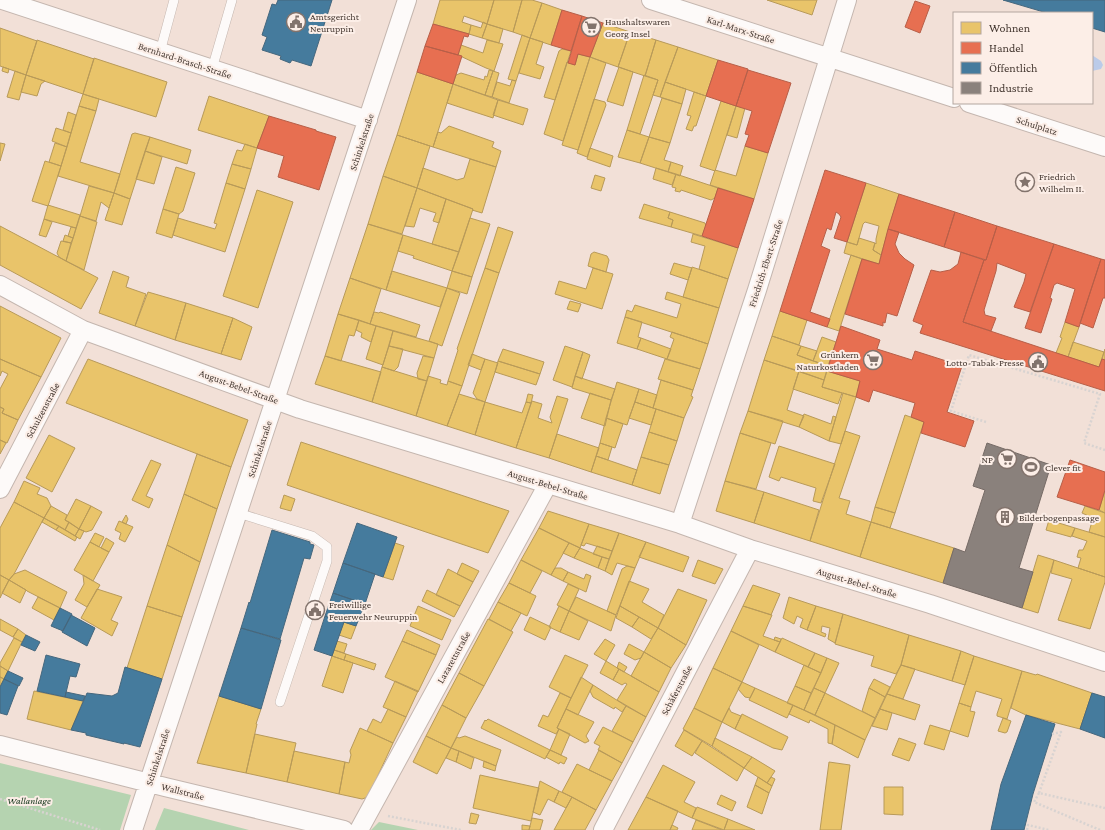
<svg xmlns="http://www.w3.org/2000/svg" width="1105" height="830" viewBox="0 0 1105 830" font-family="'Crimson Pro',serif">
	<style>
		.green { fill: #b5d3b0 }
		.water { fill: #bbcbe9 }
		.homes { fill: #e9c46a; stroke: #b89a59 }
		.shops { fill: #e76f51; stroke: #b75f48 }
		.public { fill: #457b9d; stroke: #45677d }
		.industry { fill: #8a817c; stroke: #766b66 }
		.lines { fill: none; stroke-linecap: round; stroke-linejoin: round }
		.lane-casing { stroke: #c4b6af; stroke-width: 10 }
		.street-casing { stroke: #c4b6af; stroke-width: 20 }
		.path { stroke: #d8d3d1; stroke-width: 2.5; stroke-dasharray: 2 2; stroke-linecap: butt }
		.lane { stroke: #fdfaf9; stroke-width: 9 }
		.street { stroke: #fdfaf9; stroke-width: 18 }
		.labels { text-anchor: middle; stroke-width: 4; stroke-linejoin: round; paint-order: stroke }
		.poi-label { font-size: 10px; fill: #463932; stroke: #fceee7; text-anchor: start }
		.street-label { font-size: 10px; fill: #463932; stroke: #fceee7 }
		.park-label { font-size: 10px; font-style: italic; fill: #14361c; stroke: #fceee7 }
	</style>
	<rect width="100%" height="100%" fill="#f2e0d7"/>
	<path class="green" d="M0,763L131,795L120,830H0Z
		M164,808L249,830H155Z
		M379,822L418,830H371Z"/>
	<path class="water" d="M1092,55L1101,61L1103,65L1101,69L1092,71Z"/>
	<path class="homes" d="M440,0H494L487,24L464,16L462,22L471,25L469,34L433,24Z
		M494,0H522L513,32L487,24Z
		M522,0H532L542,3L530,38L513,32Z
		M767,0H817L812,15Z
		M542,3L562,10L551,45L530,38Z
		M483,22L487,24L482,38L469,34L471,25L481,28Z
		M603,23L630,32L618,67L590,57Z
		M487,24L503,29L499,43L482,38Z
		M0,28L37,41L26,75L0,66Z
		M630,32L656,40L645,76L618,67Z
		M522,35L530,38L516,81L508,79Z
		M530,38L543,42L536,64L544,67L540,79L519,73Z
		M37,40L94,59L83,94L26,75Z
		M487,40L503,44L494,71L486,68L458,55L461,45L483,53Z
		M656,40L678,47L660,97L653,95L658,80L645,76Z
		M678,47L718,60L706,96L665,82Z
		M562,49L571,51L555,100L544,97L559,51Z
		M578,54L590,57L563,141L544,134L567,62L575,65Z
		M590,57L606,63L578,150L562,145Z
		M94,58L167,82L156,117L83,94Z
		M3,67L9,69L8,73L2,71Z
		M619,67L633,72L623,106L607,101Z
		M489,70L493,71L485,95L453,84L456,75L461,73L484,80L485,76L487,77Z
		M15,71L26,75L19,100L7,97Z
		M493,71L499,73L492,97L485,95Z
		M417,72L453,84L433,147L397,135Z
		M26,75L45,81L41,84L37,96L21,92Z
		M644,75L658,80L640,134L627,130Z
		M512,80L516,81L509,103L492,97L497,82L510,86Z
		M665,82L686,89L682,104L660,97Z
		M453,84L498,100L493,118L447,103Z
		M694,92L706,96L696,126H694L692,131L686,129L691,116L687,115Z
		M83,94L99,99L96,111L79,106Z
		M209,96L269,116L257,148L198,130Z
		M662,98L682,104L670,143L649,137Z
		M594,99L605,102L606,105L587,157L577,153Z
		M498,100L528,109L523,125L493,115Z
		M721,101L736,106L715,171L700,166Z
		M79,106L96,111L80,162L120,174L114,193L58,176Z
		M736,106L745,108L737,138L727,135Z
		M68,112L76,115L71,133L63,130Z
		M449,126L494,142L492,147L501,151L496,167L433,147L438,132L441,133Z
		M56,128L71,133L67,147L52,141Z
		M627,130L649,137L640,163L618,157Z
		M135,133L150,137L130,199L114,193L132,134Z
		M397,135L430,146L417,188L383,176Z
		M150,137L191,150L187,164L145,151Z
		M649,137L670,143L664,160L671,162L668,172L640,163Z
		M0,143L5,144L0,161Z
		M55,143L67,147L61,166L49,162Z
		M245,144L257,148L251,169L232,164L237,150L242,151Z
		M745,146L768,153L754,199L710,185L715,170L736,176Z
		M590,148L613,156L610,167L587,159Z
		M145,151L162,157L154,184L136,179Z
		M470,159L496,167L482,213L472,210L473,209L417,188L423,168L457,180L464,178Z
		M45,161L61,166L48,206L32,201Z
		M671,162L683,166L680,176L668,172Z
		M232,164L251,169L245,189L226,183Z
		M176,167L195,173L183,211L179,214L163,209Z
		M656,168L676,174L672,185L653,179Z
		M676,174L718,188L715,198L711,200L681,190L680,192L675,191L676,188L672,187Z
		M595,175L605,178L601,191L591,188Z
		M383,176L417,188L402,234L368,224Z
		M226,183L245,189L225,252L173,235L178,218L215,229L217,224L214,223Z
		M866,183L899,194L881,255L873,250L875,243L876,244V239L879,226L865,222L863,224L857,245L847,242Z
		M89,186L114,193L109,208L101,202L96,221L80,216Z
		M417,188L446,199L439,223L433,221L436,213L420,208L414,227L405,226Z
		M257,190L293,202L258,308L223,296Z
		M114,193L130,199L122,225L105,220Z
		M446,199L473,209L459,252L432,244Z
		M644,204L670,212L668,218L673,220L671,227L639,218Z
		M48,205L80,215L76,228L44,219Z
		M163,209L179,214L172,238L156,233Z
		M670,212L705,223L706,226L702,236L671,227L673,220L668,218Z
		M80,216L97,222L84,270L66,261Z
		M470,218L490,224L472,277L452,271Z
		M44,219L52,222L46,237L39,235Z
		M368,224L403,235L386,290L350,278Z
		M0,226L98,278L81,309L0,265Z
		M71,227L76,228L73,238L68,236Z
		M498,227L513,232L499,273L485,268Z
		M693,234L738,248L728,279L699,269L705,246L691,242Z
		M65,235L73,238L71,243L63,241Z
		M403,235L459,252L452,271L413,258L414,256L398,251Z
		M859,238L875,243L873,250L881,255L879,264L844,253L847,242L857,245Z
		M61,241L71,243L66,261L59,257L57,253Z
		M594,252L607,256L609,260L606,272L588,266L591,254Z
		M851,255L862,259L839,331L827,327Z
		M674,263L692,268L688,280L670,274Z
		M692,267L728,279L719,308L683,297Z
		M485,268L499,273L462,386L448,381L458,350L457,349Z
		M593,268L613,274L602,309L555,294L559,281L586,289Z
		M113,271L129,277L126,287L146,294L135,326L99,313Z
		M392,271L447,288L440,307L386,290Z
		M452,271L472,277L467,294L447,288Z
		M350,278L381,289L370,324L338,314Z
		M447,288L460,293L442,346L429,341Z
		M148,292L186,303L175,340L135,326Z
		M667,292L719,308L708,344L625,317L627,310L632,312L635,305L677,318L681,304L665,299Z
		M570,301L581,304L578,312L567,309Z
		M186,303L233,318L221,354L175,340Z
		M0,306L61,338L41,377L0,359Z
		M780,311L807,320L799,345L772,336Z
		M374,312L379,313L380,312L420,325L416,337L370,324Z
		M338,314L359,320L354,336L349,335L341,361L325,356Z
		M625,317L642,322L638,337L641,338L637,349L617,343Z
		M233,318L252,327L241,360L221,354Z
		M359,320L376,326L371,342L361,337L362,333L356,330Z
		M1065,322L1079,327L1068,357L1056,353L1062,338L1060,337Z
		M376,326L393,331L383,365L366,359Z
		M393,331L438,344L434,358L389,346Z
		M672,332L708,344L700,369L667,359L674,339L670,337Z
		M772,336L801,346L797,355L828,366L824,380L764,360Z
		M822,337L836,342L828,366L813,361Z
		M641,338L671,349L667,359L637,349Z
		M1073,342L1104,352L1099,367L1068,357Z
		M389,346L403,349L398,367L394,371L382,367Z
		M565,346L583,352L572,387L553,380Z
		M801,346L817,351L813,361L797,355Z
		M503,349L544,362L540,374L498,361Z
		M1105,349V360L1102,359Z
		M583,352L590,355L582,379L575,376Z
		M472,354L485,359L481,370L468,365Z
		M325,356L381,372L372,402L315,384Z
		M423,356L434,358L427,381L418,379L417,373Z
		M0,359L41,377L18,420L2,413L4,409L0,407V389L8,374L2,371L0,376Z
		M88,359L248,420L231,467L66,403Z
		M485,359L498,363L485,402L477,399L473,393Z
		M665,359L700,369L693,390L658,379Z
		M764,360L799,371L787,410L804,416L799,427L748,411Z
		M498,361L540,374L536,385L495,372Z
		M382,367L427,381L416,416L372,402Z
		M799,371L824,380L822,387L842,393L838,404L793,389Z
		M827,371L860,381L856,397L822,387Z
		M428,376L441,380L440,383L447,385L448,381L462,386L447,426L416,416Z
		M575,376L615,389L611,400L572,388Z
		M661,380L693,390L691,396L693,397L684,418L653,408Z
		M617,382L639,389L627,425L606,418Z
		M639,389L657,395L653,408L635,402Z
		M590,393L611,400L605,426L581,418Z
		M843,393L856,397L841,444L829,441Z
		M459,394L485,402L475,435L447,426Z
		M528,394L533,395L531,403L526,402Z
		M557,396L568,399L549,458L516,448L532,401L542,404L538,418L552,423L550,417Z
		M485,402L522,413L526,402L531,403L516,448L475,435Z
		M635,402L656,409L651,425L629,418Z
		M0,407L4,409L2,413L18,420L7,443L0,440Z
		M656,409L684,418L677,441L649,432Z
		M748,411L783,421L775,444L740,433Z
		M804,414L831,424L833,416L836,417L829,441L799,427Z
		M905,415L924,422L895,513L875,507Z
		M606,418L623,424L615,448L600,443Z
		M845,431L860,436L839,498L850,501L846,514L871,522L860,557L810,541Z
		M649,432L677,441L669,465L641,457Z
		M740,433L771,443L756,489L725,481Z
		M557,434L599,448L591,472L549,458Z
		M49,435L75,448L52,492L26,478Z
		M0,440L6,443L0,454Z
		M301,442L509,511L488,553L287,485Z
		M600,443L612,447L608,460L596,456Z
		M779,446L835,464L821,503L813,501L816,488L781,477L779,481L769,477Z
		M197,454L231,467L217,509L184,494Z
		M596,456L637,470L632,485L591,472Z
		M641,457L669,465L660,494L632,485Z
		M151,460L161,464L146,496L153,499L149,508L132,500Z
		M24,481L40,488L37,494L47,498L51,506L44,518L14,502Z
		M725,481L764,492L754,523L716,511Z
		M1105,490V513L1099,510Z
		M764,492L819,510L810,541L754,523Z
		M184,494L217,509L200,562L167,545Z
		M284,495L295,499L291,511L280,508Z
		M76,499L91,506L79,529L65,520Z
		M14,502L44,518L14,574L9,580L0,575V528Z
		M51,506L67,515L65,520L69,522L65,530L44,518Z
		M91,506L102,512L92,530L86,532L79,529Z
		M1085,506L1105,513V537L1089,532L1093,518L1082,513Z
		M875,507L895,513L890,528L871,522Z
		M548,511L589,524L580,548L539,528Z
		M126,515L128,519L126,524L122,522Z
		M44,518L59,526L56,530L42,522Z
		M1049,520L1075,528L1071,537L1046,530Z
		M119,521L133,527L125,542L119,539L121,533L115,530Z
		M69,522L79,529L75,536L65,530Z
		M871,522L954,548L943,583L860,557Z
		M589,524L619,533L612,551L586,543L584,546L581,545Z
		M59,526L77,537L75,541L56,530Z
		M539,528L569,543L551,575L521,560Z
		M1075,528L1105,537V577L1078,568L1081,558L1077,557L1079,550H1083L1087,541L1072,536Z
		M79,529L84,531L80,539L75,536Z
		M95,533L104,537L99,547L90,542Z
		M619,533L646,542L635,568L617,563L612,575L605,571Z
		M106,538L114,543L109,552L101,548Z
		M90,542L109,552L93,581L74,570Z
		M646,542L689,557L683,572L639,557Z
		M395,543L404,546L393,580L383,577Z
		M569,543L580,548L574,558L563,553Z
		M167,545L200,562L182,617L147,606Z
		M597,546L612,551L609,559L593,554Z
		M580,548L602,557L598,568L574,558Z
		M1038,555L1054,560L1038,613L1022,608Z
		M602,557L609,559L605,571L598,568Z
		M521,560L542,571L530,593L509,583Z
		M698,560L723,569L715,584L692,576Z
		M1054,560L1105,577V582L1090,629L1058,620L1072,579L1051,573Z
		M462,563L479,571L473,582L457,574Z
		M627,566L635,568L616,615L607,611L622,569Z
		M555,568H561L568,572L563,581L551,575Z
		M448,569L473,582L460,606L436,595Z
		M25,570L67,592L60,608L27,591L26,590L9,580L14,574Z
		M568,572L584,579L586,574L591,576L586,592L563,581Z
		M0,575L9,580L0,598Z
		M83,575L100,585L87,607L75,600L84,584Z
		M9,580L26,590L20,603L2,593Z
		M629,581L649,589L642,602L664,615L658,628L620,606Z
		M509,583L536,596L527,616L498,602Z
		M568,584L579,589L569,611L557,605Z
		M753,585L780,594L771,615L743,606Z
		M97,589L122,597L111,620L118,623L112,636L81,618Z
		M678,589L707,600L686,645L658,628Z
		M427,590L460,606L454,617L422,601Z
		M38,597L60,608L54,620L32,608Z
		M576,597L616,615L611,631L569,611Z
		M789,597L816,606L807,630L800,627L803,619L797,616L794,624L783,618Z
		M498,602L521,613L511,631L489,619Z
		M147,606L182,617L162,679L127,668Z
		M418,606L451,620L442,640L410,626Z
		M559,606L569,611L560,632L549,627Z
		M620,606L639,617L632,627L616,618Z
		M743,606L772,615L763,636L780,642L775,652L731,631Z
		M816,606L843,614L835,643L828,639L830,628L822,626L821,632L826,634L825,637L807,630Z
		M569,611L588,621L579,640L560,632Z
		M843,614L909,635L901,665L896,674L871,666L874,656L835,644Z
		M530,617L551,627L545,640L524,630Z
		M639,617L658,628L651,639L632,627Z
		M0,619L18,629L13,637L0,630Z
		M488,619L513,632L484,686L459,673Z
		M344,622L356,626L351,639L339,635Z
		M658,628L686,645L671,668L644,652Z
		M18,629L26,635L22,642L13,637Z
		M407,630L440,645L436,655L402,641Z
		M731,631L759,645L742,682L713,668Z
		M909,635L961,651L952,681L901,665Z
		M775,637L781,639L780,642L774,640Z
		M14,638L22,642L8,671L0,666V663Z
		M782,638L815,653L808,667L775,652Z
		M605,639L615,645L606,661L594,654Z
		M337,641L347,644L344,653L334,650Z
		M402,641L436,655L418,692L385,677Z
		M629,644L644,652L641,658L635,660L624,654Z
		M334,650L346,654L344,660L332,656Z
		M961,651L974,656L965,685L952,681Z
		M644,652L671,668L659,692L631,676Z
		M815,653L827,658L821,673L808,667Z
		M346,654L376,664L374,670L344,660Z
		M565,655L588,665L571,698L549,687Z
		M332,656L353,663L343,693L322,686Z
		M974,656L1022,671L1007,719L997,716V714L1002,699L976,691L971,707L959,703Z
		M827,658L839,663L825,693L814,688Z
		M606,661L619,669L613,680L600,673Z
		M619,662L627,667L624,672L617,668Z
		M804,665L821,673L811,693L795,686Z
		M901,665L915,669L903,699L887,694Z
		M0,666L8,671L4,679L0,677Z
		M713,668L742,682L722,722L694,708Z
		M619,669L659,692L646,717L617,700L627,684L625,683L622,685L613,680Z
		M1022,671L1036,675L1037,674L1092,693L1080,729L1026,715L1011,708Z
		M459,673L484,686L466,718L442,705Z
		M0,677L4,679L0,687Z
		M581,677L593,685L578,715L566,709Z
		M874,679L890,687L885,697L869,688Z
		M395,681L418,691L406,717L383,707Z
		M742,682L755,688L750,698L745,697L738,689Z
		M593,685L626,706L622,712L615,707L614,709L593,697L590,691Z
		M795,686L811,693L804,710L787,703Z
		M755,688L793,705L787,718L749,700Z
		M814,688L825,693L815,715L804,710Z
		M869,688L885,697L875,718L862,711Z
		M34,691L83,701L71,730L27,719Z
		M560,693L571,698L557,728L559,729L556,734L538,726L543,715L548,717Z
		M825,693L875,718L865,740L815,715Z
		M887,694L920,705L915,720L880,709Z
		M219,696L261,709L256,724H257L246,773L197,763Z
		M959,703L971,707L970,711L975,712L968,737L950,731Z
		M442,705L466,718L451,748L426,736Z
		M793,705L835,725L832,744L828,743V729L810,720L809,723L789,714Z
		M626,706L646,717L633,742L612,731Z
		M694,708L722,722L712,746L683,729Z
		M729,708L731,712L741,716L735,729L722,722Z
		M388,709L406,717L393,743L367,731L373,719L381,723Z
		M566,709L594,722L586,736L589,741L585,743L557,728Z
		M880,709L892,713L887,730L872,726Z
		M742,714L788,737L782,750L773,748L735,729Z
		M1003,718L1011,721L1007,732L1005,733L998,731Z
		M488,719L550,750L545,759L481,728L485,720L486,721Z
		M835,725L865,740L858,758L832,744Z
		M930,725L950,731L944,750L924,744Z
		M603,727L633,742L622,763L598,750L600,746L594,743Z
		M360,728L393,743L368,797L362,799L339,794L345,762L349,763L351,755L350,751Z
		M559,729L570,734L561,755L550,750Z
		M684,730L702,741L692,756L675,746Z
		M255,734L296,743L287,782L246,773Z
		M426,736L451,748L437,774L413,762Z
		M465,736L501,750L496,766L451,748L457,737L459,738Z
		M715,738L752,757L744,768L712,746Z
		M899,738L916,744L909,761L892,755Z
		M702,741L744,768L737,781L695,753Z
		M451,748L459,751L456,762L446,758Z
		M550,750L567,758L564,764L560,762L559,764L546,757Z
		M599,750L622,763L612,781L589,770Z
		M294,751L345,762L339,794L287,782Z
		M459,751L474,758L471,769L456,762Z
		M752,757L775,771L767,783L744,768Z
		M484,761L496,766L495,771L483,767Z
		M829,762L850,765L841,830H820Z
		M577,764L612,781L596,810L562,792Z
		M663,765L695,782L684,802L696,808L692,818L646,797Z
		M480,775L539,788L531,821L473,808Z
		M758,777L772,786L769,793L755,785Z
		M771,777L775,779L772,786L767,783Z
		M540,781L559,791L554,802L548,799L540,815L533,812Z
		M755,785L769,793L762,814L747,807Z
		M884,787H903V815L884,814Z
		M559,791L572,797L566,808L554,802Z
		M721,795L736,802L732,811L717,804Z
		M572,797L596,810L585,830H554Z
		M646,797L678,811L670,830H628Z
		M697,807L728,819L724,830L692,818Z
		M471,813L479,815L476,824L469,823Z
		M532,818L543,820L540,830H529Z
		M728,819L755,830H724Z
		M696,820L722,830H692Z
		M522,825L530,826L529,830H522Z
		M672,825L678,828L677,830H670Z"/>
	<path class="shops" d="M915,1L930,6L920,33L905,27Z
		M562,10L582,16L571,51L551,45Z
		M582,16L603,23L590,57L578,54L575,65L568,63Z
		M433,24L469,34L468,37L464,36L458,55L425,46Z
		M425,46L462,56L453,84L417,72Z
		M718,60L748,69L736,106L706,96Z
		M748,70L791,83L768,153L745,146L749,135L745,134L752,111L736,106Z
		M269,116L316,130V131L336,137L319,190L278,177L284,156L257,148Z
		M825,170L866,183L847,242L834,238L841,217L839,214L836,212L831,230L827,228L821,246L830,250L810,312L830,319L827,327L780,311Z
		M718,188L754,199L738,248L702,236Z
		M899,194L955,212L944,247L888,229Z
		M955,212L997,226L986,260L944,247Z
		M997,226L1054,244L1030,312L1014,307L1024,282L1026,274L997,263L996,271L984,310L985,315L996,318L991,331L963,322L984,260H986Z
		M888,229L899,232L895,244L899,253L905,259L914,265L897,316L887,313L885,323L883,322V326L845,314L862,259L879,264Z
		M1054,244L1101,259L1079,327L1065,322L1075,289L1057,283L1054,285L1050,298L1052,299L1041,333L1025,328Z
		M961,252L984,260L963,322L1099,367L1102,359L1105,360V391L920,333L923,325L913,321L931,270L940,272L950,270L958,264Z
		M1101,259L1105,260V298H1103L1093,328L1080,323Z
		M841,326L880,340L877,349L912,360L915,351L962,366L947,412L974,421L965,447L921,433L924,422L911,417L915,403L873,390L869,402L856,397L860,381L827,371Z
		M1070,460L1105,472V490L1099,510L1057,497Z"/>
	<path class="public" d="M278,0H332L311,66L292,60L290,63L280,59L281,56L262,50L267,37L262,35L272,4L276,5Z
		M1003,0H1105V32L1092,28V13H1047Z
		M357,523L397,537L383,577L343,563Z
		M272,530L310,542V544L314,545L310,559L304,558L280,639L241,628L249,602L250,603Z
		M343,563L375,574L365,604L333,593Z
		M333,593L365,604L356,626L325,616Z
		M60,608L72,614L63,631L51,626Z
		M71,615L95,628L87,646L62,632Z
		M325,616L344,622L332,656L314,650Z
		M241,628L281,640L261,709L219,696Z
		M26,635L40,642L35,651L21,645Z
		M46,655L80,664L76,677L70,676L65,697L37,691Z
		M125,667L162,679L140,747L124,743V744L86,735V733L71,730L87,693L112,696L118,693Z
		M8,671L23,678L19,686L4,679Z
		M4,679L18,686L7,715L0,713V687Z
		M66,692L85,696L83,701L65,697Z
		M1092,693L1105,697V738L1080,729Z
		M1026,715L1055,724L1033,794L1024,830H991L1001,784Z"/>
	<path class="industry" d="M987,443L1051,465L1019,568L1033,572L1022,608L943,583L954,548L965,552L985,490L973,486Z"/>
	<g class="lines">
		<defs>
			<path id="lane" d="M160,52L174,0
				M212,69L232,0
				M238,513L312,536L327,547V561L280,702"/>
			<path id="street" d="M2,0L368,120
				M651,0L954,98
				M969,103L1105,147
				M0,285L83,330L300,409L680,524L750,549L930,604L1105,662
				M0,489L83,330
				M680,524L757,290L847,0
				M0,745L165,787L344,830
				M133,830L407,0
				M359,830L548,484
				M603,830L750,549"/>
		</defs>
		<use href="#lane" class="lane-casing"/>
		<use href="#street" class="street-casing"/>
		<path class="path" d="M986,422L951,411L969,355L1100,394L1084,443L1105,450
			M1052,734L1061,732L1039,793L1105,808
			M1039,793L1034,802L1100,830
			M0,799L100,830
			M388,816L461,830
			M1027,830L1028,825L1049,830"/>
		<use href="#lane" class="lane"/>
		<use href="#street" class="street"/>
	</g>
	<defs>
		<symbol id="civic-ring" viewBox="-11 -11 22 22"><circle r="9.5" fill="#fceee7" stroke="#82736c" stroke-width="1.5"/><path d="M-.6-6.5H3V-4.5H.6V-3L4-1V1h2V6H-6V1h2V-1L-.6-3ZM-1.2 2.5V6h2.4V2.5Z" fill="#82736c"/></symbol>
		<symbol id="supermarket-ring" viewBox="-11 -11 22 22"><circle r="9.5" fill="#fceee7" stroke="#82736c" stroke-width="1.5"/><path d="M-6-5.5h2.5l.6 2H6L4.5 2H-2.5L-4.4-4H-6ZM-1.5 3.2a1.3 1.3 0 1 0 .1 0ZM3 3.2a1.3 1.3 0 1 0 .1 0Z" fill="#82736c"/></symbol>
		<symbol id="sight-ring" viewBox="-11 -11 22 22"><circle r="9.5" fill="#fceee7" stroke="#82736c" stroke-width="1.5"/><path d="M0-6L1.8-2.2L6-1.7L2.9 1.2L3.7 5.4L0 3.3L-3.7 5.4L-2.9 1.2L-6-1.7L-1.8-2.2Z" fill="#82736c"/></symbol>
		<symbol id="stadium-ring" viewBox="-11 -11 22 22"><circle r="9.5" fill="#fceee7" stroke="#82736c" stroke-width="1.5"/><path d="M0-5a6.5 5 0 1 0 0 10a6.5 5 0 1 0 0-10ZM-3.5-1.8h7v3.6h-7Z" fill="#82736c"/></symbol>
		<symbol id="building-ring" viewBox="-11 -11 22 22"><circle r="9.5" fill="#fceee7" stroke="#82736c" stroke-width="1.5"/><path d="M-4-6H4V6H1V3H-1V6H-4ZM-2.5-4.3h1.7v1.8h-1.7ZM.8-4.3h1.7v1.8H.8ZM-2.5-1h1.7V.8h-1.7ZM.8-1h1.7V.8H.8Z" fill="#82736c"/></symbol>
	</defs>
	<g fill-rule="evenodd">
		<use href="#civic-ring" x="285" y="11" width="22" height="22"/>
		<use href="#supermarket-ring" x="580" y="16" width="22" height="22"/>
		<use href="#sight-ring" x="1014" y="171" width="22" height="22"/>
		<use href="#supermarket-ring" x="862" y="349" width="22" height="22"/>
		<use href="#civic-ring" x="1027" y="351" width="22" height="22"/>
		<use href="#supermarket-ring" x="996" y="448" width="22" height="22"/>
		<use href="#stadium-ring" x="1020" y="456" width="22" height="22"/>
		<use href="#building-ring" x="994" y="506" width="22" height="22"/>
		<use href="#civic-ring" x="304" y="599" width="22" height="22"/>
	</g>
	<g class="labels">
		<g class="poi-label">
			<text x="310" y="20">Amtsgericht<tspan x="310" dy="12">Neuruppin</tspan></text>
			<text x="605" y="25">Haushaltswaren<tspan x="605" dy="12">Georg Insel</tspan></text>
			<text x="1039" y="180">Friedrich<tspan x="1039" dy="12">Wilhelm II.</tspan></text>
			<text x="859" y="358" text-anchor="end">Grünkern<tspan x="859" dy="12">Naturkostladen</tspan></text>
			<text x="1024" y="366" text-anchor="end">Lotto-Tabak-Presse</text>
			<text x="993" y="463" text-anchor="end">NP</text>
			<text x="1045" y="471">Clever fit</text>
			<text x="1019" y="521">Bilderbogenpassage</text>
			<text x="329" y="608">Freiwillige<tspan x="329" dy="12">Feuerwehr Neuruppin</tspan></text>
		</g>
		<g class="street-label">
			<text transform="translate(741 29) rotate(18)" y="4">Karl-Marx-Straße</text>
			<text transform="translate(185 60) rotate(18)" y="4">Bernhard-Brasch-Straße</text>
			<text transform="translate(1037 125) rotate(18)" y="4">Schulplatz</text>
			<text transform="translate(361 142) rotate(-72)" y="4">Schinkelstraße</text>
			<text transform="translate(765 263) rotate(-72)" y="4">Friedrich-Ebert-Straße</text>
			<text transform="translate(239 386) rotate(20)" y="4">August-Bebel-Straße</text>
			<text transform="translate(42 410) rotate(-62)" y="4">Schulzenstraße</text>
			<text transform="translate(259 449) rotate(-72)" y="4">Schinkelstraße</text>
			<text transform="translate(548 484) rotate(17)" y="4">August-Bebel-Straße</text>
			<text transform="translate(857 582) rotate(17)" y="4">August-Bebel-Straße</text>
			<text transform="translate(453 657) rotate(-61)" y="4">Lazarettstraße</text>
			<text transform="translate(676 690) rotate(-62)" y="4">Schäferstraße</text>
			<text transform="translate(157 757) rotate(-72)" y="4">Schinkelstraße</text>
			<text transform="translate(183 791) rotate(14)" y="4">Wallstraße</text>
		</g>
		<g class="park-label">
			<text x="29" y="804">Wallanlage</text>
		</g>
	</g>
	<rect x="953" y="12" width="140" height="92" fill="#fceee7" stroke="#b3a69f"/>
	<rect x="961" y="22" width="20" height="12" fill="#e9c46a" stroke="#b3a69f"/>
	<text x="989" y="32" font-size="12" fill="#463932">Wohnen</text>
	<rect x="961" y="42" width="20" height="12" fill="#e76f51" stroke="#b3a69f"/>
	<text x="989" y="52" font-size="12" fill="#463932">Handel</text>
	<rect x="961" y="62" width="20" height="12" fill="#457b9d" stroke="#b3a69f"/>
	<text x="989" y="72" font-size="12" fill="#463932">Öffentlich</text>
	<rect x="961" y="82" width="20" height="12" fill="#8a817c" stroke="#b3a69f"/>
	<text x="989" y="92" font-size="12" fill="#463932">Industrie</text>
</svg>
